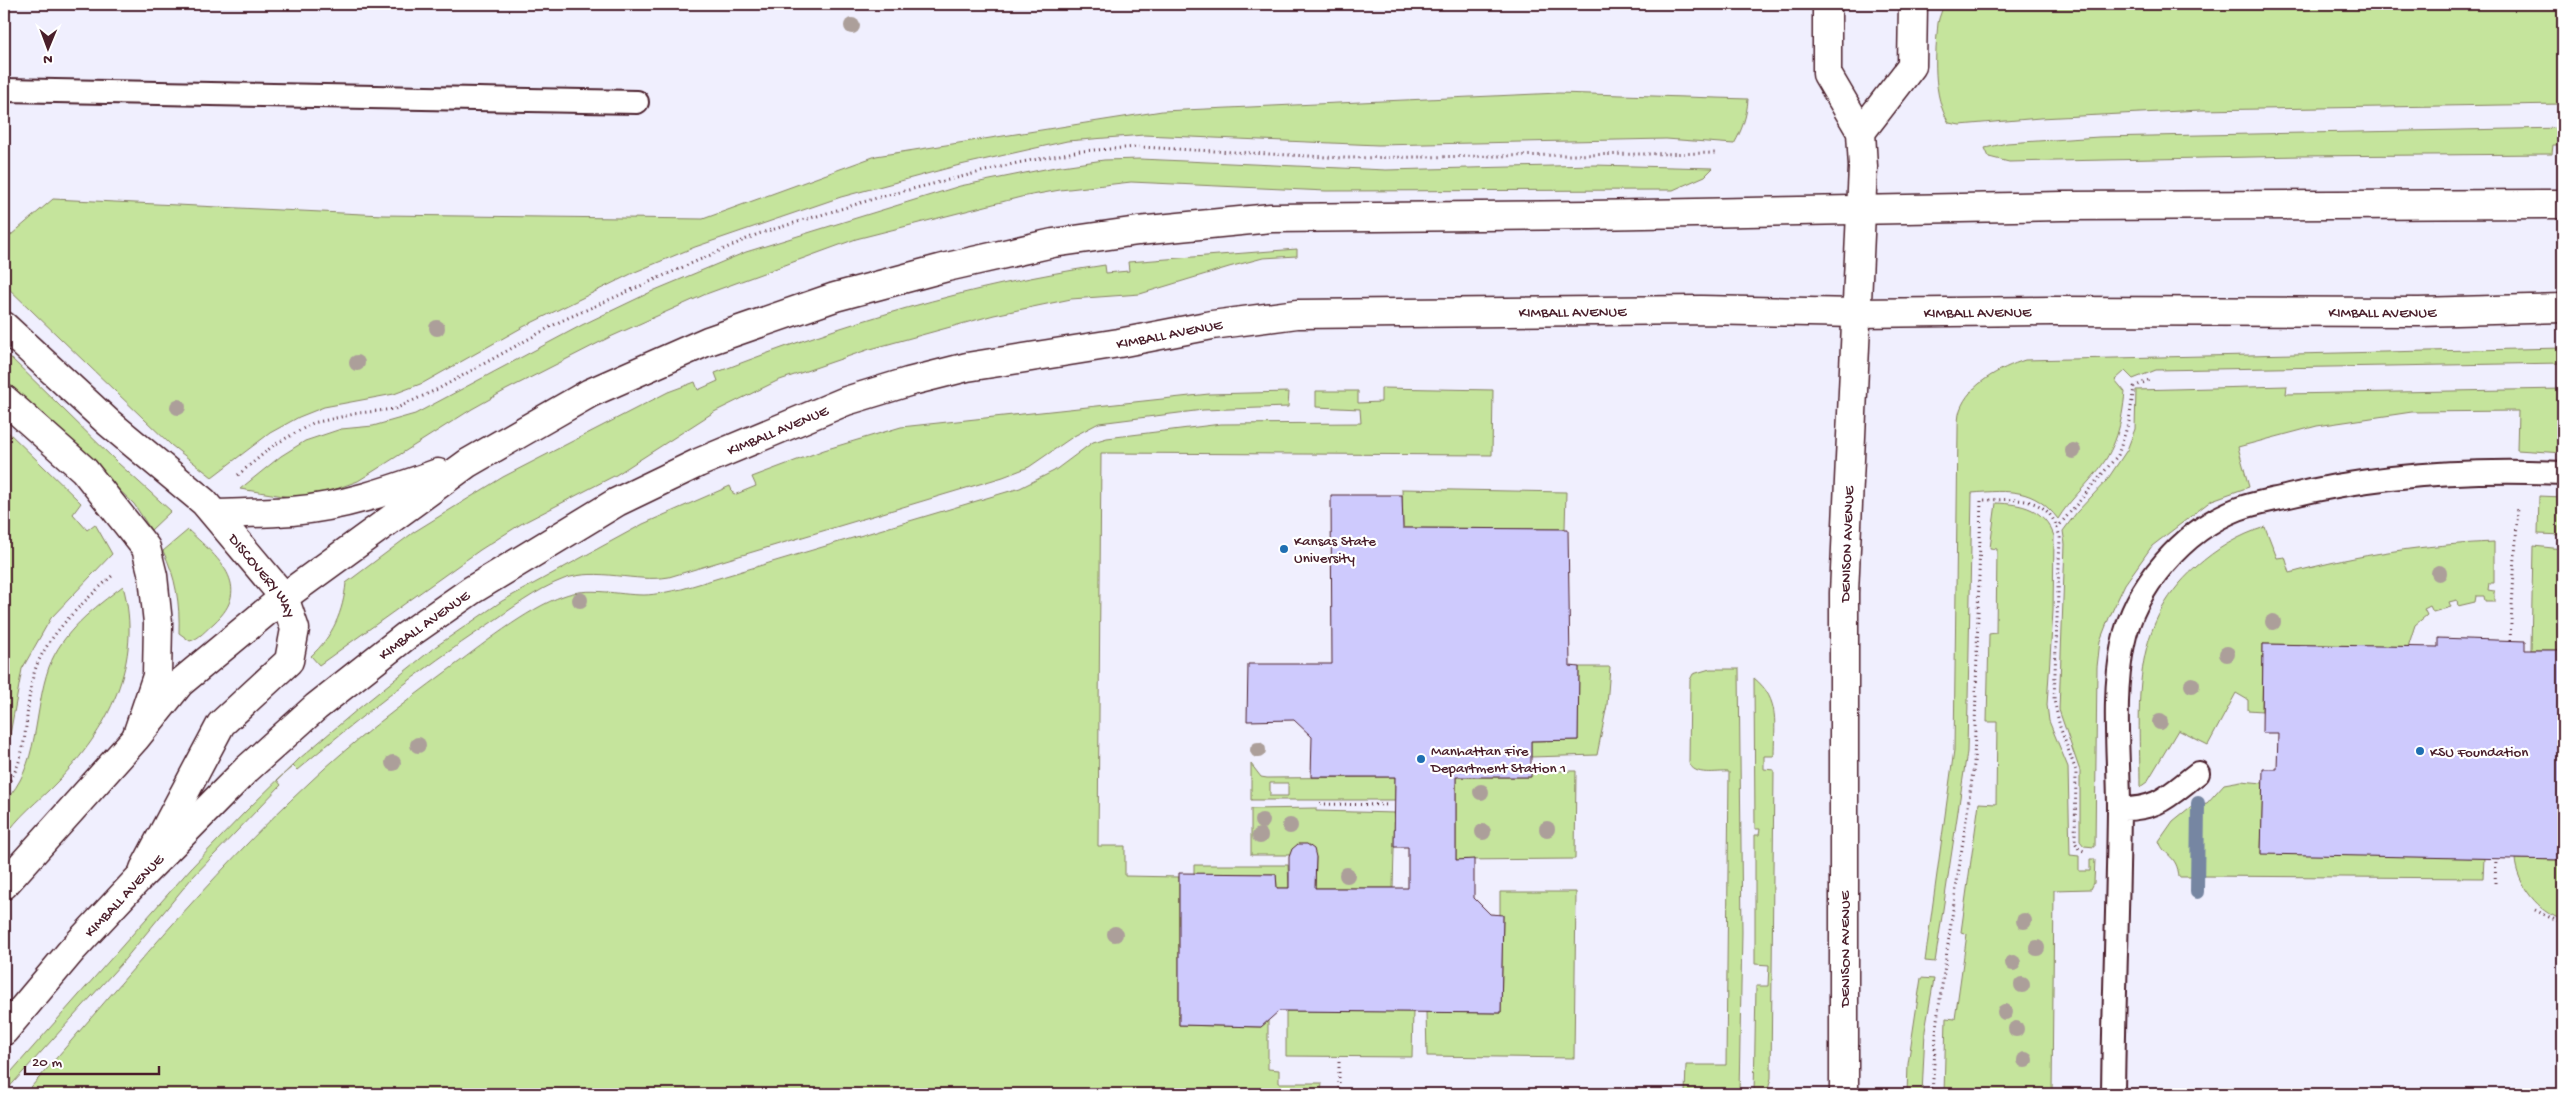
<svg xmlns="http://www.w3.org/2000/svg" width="2567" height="1098" viewBox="0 0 2567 1098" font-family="'Gochi Hand',sans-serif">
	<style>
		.built { fill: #f0effe }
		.green { fill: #c5e49c; stroke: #888264; fill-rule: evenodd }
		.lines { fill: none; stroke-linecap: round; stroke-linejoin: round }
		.stream { stroke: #7686a2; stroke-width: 14 }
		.building { fill: #cecafd; stroke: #4a1f2b }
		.lane-casing { stroke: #4a1f2b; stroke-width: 26 }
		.street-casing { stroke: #4a1f2b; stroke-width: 31 }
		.secondary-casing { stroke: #4a1f2b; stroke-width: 31 }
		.path { stroke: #4a1f2b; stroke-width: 3; stroke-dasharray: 1 4; stroke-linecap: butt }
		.lane { stroke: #fff; stroke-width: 22 }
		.street { stroke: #fff; stroke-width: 28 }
		.secondary { stroke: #fff; stroke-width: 28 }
		.tree { fill: #ac9f9a }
		.poi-dot { fill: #1f6fb2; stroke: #fff; stroke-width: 2 }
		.labels { text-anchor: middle; stroke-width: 4.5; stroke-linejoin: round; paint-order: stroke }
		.street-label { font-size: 15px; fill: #4a1f2b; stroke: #fff }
		.poi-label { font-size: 15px; fill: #4a1f2b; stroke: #fff; text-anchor: start }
	</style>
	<rect width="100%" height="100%" fill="#fff"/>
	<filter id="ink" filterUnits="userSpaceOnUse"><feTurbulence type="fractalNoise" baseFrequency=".02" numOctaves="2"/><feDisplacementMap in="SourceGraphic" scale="10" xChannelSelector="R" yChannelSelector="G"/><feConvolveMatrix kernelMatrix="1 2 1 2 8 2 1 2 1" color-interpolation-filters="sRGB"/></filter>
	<g filter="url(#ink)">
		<path class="built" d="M4,4H2563V1094H4Z"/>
		<path class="green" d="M1943,4H2563V104L2201,110L2040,118L1960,125L1949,123C1932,96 1935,54 1938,23C1939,16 1943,10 1943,4Z
			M1559,93L1748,99C1747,116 1742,130 1734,144L1666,139L1378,145L1144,135L1067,141L956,166L841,197L695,247L635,272L523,327L423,383L394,394L324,407L299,417L270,433L212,477L171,445L4,284V241L53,199L383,215L703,219L876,156L1162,111Z
			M2563,128V145H2553L2552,154L2301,156L2009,162L1989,157L1985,148L2007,143L2099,137Z
			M1140,159L1386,170L1594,165L1713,168L1705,176L1673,190L1326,191L1131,182L1060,190L1021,197L856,239L706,294L608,338L506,390L472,409L358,481L336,489L314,496L290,497L240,489L281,456L305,441L341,429L373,426L415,414L582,325L655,290L746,252L960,186L1055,167L1104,160Z
			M1297,249V256L1263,258L1229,267L1140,294L1071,299L994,315L867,350L777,381L714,412L616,475L521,524L480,550L319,665L311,656C333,636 343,612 346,583L414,532L503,477L668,392L695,382L698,390L718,381L715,373C843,323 970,285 1105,265L1106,273L1129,271L1128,262Z
			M2563,348V363L2156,370L2133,379L2125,371L2115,380L2125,392C2122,423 2116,450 2095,474C2082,490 2069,501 2058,519C2034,488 2009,490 1972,493L1967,752L1935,962L1925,961L1954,750L1958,430C1958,424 1958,416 1960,410C1969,384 2000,368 2025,360Z
			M4,351L118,463L171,511L151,530L134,504L4,380Z
			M2287,386L2286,394L2563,389V453L2517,450L2518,411L2412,412L2317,426L2238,447L2249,487L2212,500L2152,546L2125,584L2109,618L2100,641L2097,667L2095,847L2084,846L2080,841V771L2059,710L2065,544L2063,531L2077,512L2107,480L2127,450L2135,429L2136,390Z
			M1381,388L1493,390L1492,455L1101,453L1098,846H1125V876L1179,877V1025L1261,1027L1268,1021V1069L1279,1070V1083H1322L1321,1094H25C118,988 207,878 310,782C352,742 400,706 447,671C478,648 528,608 563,596C589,586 617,595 644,595C656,595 670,591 682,589L1020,488L1054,471L1093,442L1107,438L1221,424L1361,423L1360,409L1316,407V391H1358V403L1381,402Z
			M1289,392L1288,407L1203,410L1099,423L1074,436L1029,467L1003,477L669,577C635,583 598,567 564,579C537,589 510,610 486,626C420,670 358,719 297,770L293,766L277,780L281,785L191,879L121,964L4,1093V1080L191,868L245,812L299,759L358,709L435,647L502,601L643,524L730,486L734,495L756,486L752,477L824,450L901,427L1209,394Z
			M4,428L81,503L73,514L87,530L95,524L112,554L51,618L22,669L9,740L4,757Z
			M1402,489L1566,492L1565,529L1403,528Z
			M2539,496L2563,497V535L2538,534Z
			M1996,503C2022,504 2044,508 2054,536L2053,611L2047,705L2049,721L2068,767L2070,855L2079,856V871H2090V859H2095L2094,883L2091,889L2054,890L2052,1094H1944L1946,1018L1955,1019L1967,934L1961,932L1979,803L1996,804L1997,722H1987L1989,634L1996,633L1997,549L1990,548Z
			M2265,527L2277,558L2285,557L2290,573C2361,554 2421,545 2494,542V583H2489L2488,590L2494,591V602H2485L2484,596H2476L2475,602L2458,606L2457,600L2449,602L2451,607L2433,612L2430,606L2424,609L2427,615L2415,625L2408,647L2263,644L2262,711L2248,710V700L2236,693L2208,745L2178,730L2147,782L2140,787C2140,705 2128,627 2196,567C2216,549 2239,535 2265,527Z
			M188,530C216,556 255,586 214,623C207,629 199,639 190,641L179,633C180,604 176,577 163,551Z
			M2533,546L2563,549V650H2531Z
			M123,586C144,661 108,731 56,783C39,801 16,817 4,839V802C40,766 33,712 49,667C62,632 94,608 123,586Z
			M1579,667H1610L1607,705L1597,755L1531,757V741L1578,740Z
			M1710,669H1739L1742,932L1739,1094H1685L1686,1065H1726L1729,772C1716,771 1695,777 1689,763L1690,680L1693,674Z
			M1754,678C1781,700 1774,725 1774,756H1764V769L1774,770L1771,1078L1767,1094H1754L1756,986H1768L1769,965L1755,964V835H1759L1760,829H1755Z
			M1251,764L1261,777L1267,778L1395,777V800H1251ZM1270,783H1288V796H1270Z
			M1531,771H1576L1575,859L1456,860V777H1530Z
			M2241,781L2263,783L2261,853L2484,858L2483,878L2200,876L2201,804L2207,803L2224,784Z
			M2194,804L2195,877H2179C2177,854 2165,858 2159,841L2173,821Z
			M1316,808V811L1395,813L1393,888H1315L1316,857L1298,844L1290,855H1251V809Z
			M2515,859L2563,860V920C2539,912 2517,885 2515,859Z
			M1194,865H1288L1289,888H1277L1276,874H1194Z
			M1500,892H1576L1574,1058L1427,1056L1426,1012L1501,1013L1503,916L1500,915Z
			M1921,978L1934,979L1925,1031L1922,1094H1907L1908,1064Z
			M1286,1011H1413L1412,1057L1286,1056Z"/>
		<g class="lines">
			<path class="stream" d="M2197,892L2198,803"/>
		</g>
		<path class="building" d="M1331,495H1402L1403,528L1568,529L1570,666L1579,667L1578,740L1531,741V777H1456V860L1474,859V898L1490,914L1503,915L1501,1013L1286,1011H1279L1261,1027L1179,1025V873L1276,874L1277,888H1289V857L1292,849L1298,844H1307L1314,849L1316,857L1315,888H1408V847H1394L1395,777H1311L1312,737L1294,720L1247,721L1248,664H1332Z
			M2438,638L2525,641V650H2563V860L2261,854L2263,769H2277L2278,733H2262L2263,644L2438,647Z"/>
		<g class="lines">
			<defs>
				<path id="lane" d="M4,90L637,102
					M2119,809C2158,810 2168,796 2198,773
					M2113,1094C2114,999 2118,904 2119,809C2119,754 2112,698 2123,644C2134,587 2184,530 2238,509C2254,503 2273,500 2289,496C2379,474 2471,469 2563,473"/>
				<g id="street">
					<path id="s1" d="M4,326L109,423L204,502L284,597L295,629L289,661L221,724L144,869"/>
					<path d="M4,399L84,470L146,548L153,576L158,623L157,676L137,735"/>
				</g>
				<g id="secondary">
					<path d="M1827,4V74L1861,132L1863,167L1844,593V1094"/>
					<path d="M1861,132L1912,66L1913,4"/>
					<path d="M215,514C241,513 267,513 292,511C343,507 391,490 438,473"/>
					<path d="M4,885L135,739L180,683L284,597L468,463L590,393L708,341L835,297L947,267L1053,243L1138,231L1271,218L1591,215L2062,206L2563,204"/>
					<path id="s2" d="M4,1031L72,950L140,877L246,770L316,707L406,636L472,590L617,502L698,463L846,401L908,382L967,367L1119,343L1212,325L1297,314L1701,310L1857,313L2052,311L2419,312L2563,308"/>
				</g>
			</defs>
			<use href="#lane" class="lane-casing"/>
			<use href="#street" class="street-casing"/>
			<use href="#secondary" class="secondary-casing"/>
			<path class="path" d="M238,475L274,445L313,423L359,413L395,409L440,388L561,321L758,234L880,197L1017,163L1080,151L1139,147L1345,158L1718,153
				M2057,528L2118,455L2129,421L2134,387L2149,380
				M2510,640L2518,506
				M4,788C35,753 20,701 39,660C56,626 87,599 114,574
				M1320,804L1395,805
				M2495,883L2496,859
				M2535,910L2563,924
				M1339,1062V1094
				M1932,1094L1937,1020L1974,765L1981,500C2017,500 2050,493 2060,538L2054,700L2060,727L2076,771L2075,842L2079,849L2084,851"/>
			<use href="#lane" class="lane"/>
			<use href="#street" class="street"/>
			<use href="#secondary" class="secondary"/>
		</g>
		<g class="tree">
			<circle cx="852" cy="26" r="8"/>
			<circle cx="437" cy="328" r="8"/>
			<circle cx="357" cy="363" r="8"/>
			<circle cx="178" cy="407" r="8"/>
			<circle cx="2073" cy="451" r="8"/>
			<circle cx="2439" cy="573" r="8"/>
			<circle cx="580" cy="600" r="8"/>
			<circle cx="2273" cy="622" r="8"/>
			<circle cx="2227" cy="654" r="8"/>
			<circle cx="2192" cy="685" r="8"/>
			<circle cx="2160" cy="722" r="8"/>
			<circle cx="418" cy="745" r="8"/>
			<circle cx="1258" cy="750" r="8"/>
			<circle cx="393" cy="763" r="8"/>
			<circle cx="1481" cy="792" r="8"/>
			<circle cx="1262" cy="821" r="8"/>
			<circle cx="1290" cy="826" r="8"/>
			<circle cx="1547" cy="829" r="8"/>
			<circle cx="1483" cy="832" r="8"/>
			<circle cx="1260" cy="836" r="8"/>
			<circle cx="1347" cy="875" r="8"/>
			<circle cx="2024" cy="921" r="8"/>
			<circle cx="1115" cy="934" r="8"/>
			<circle cx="2037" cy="948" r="8"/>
			<circle cx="2013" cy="963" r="8"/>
			<circle cx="2022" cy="985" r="8"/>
			<circle cx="2005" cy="1012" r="8"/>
			<circle cx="2016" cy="1029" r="8"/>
			<circle cx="2025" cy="1060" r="8"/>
		</g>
	</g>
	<g class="poi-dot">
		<circle cx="1284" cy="549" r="5"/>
		<circle cx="2420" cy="751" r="5"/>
		<circle cx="1421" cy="759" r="5"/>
	</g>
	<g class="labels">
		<g class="street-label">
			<text dy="5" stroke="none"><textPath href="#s2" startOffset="1801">KIMBALL AVENUE</textPath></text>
			<text dy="5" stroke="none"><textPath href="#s2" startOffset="2206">KIMBALL AVENUE</textPath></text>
			<text dy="5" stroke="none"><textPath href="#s2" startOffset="2611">KIMBALL AVENUE</textPath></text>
			<text dy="5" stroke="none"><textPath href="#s2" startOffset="1396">KIMBALL AVENUE</textPath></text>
			<text dy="5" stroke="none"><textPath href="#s2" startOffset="991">KIMBALL AVENUE</textPath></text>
			<text transform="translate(1846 544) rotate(-88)" y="5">DENISON AVENUE</text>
			<text dy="5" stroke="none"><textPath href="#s1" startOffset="361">DISCOVERY WAY</textPath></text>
			<text dy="5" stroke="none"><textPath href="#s2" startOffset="586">KIMBALL AVENUE</textPath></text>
			<text dy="5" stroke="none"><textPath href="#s2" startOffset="181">KIMBALL AVENUE</textPath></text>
			<text transform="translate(1844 949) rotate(-90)" y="5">DENISON AVENUE</text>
		</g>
		<g class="poi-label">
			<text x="1294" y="545">Kansas State<tspan x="1294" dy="17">University</tspan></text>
			<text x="1431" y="755">Manhattan Fire<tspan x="1431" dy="17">Department Station 1</tspan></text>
			<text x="2430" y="756">KSU Foundation</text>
		</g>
	</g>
	<rect width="2567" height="1098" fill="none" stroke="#fff" stroke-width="20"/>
	<rect x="10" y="10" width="2547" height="1078" fill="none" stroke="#4a1f2b" stroke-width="2" filter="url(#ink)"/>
	<g transform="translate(48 48) rotate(181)" stroke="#ffffff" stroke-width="4" paint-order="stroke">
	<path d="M0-4L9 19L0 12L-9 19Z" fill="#4a1f2b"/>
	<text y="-8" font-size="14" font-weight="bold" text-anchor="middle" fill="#4a1f2b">N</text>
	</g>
	<path d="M25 1066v8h134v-8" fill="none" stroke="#4a1f2b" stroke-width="2.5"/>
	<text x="32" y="1066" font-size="15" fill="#4a1f2b" stroke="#ffffff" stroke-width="4" paint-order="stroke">20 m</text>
</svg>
